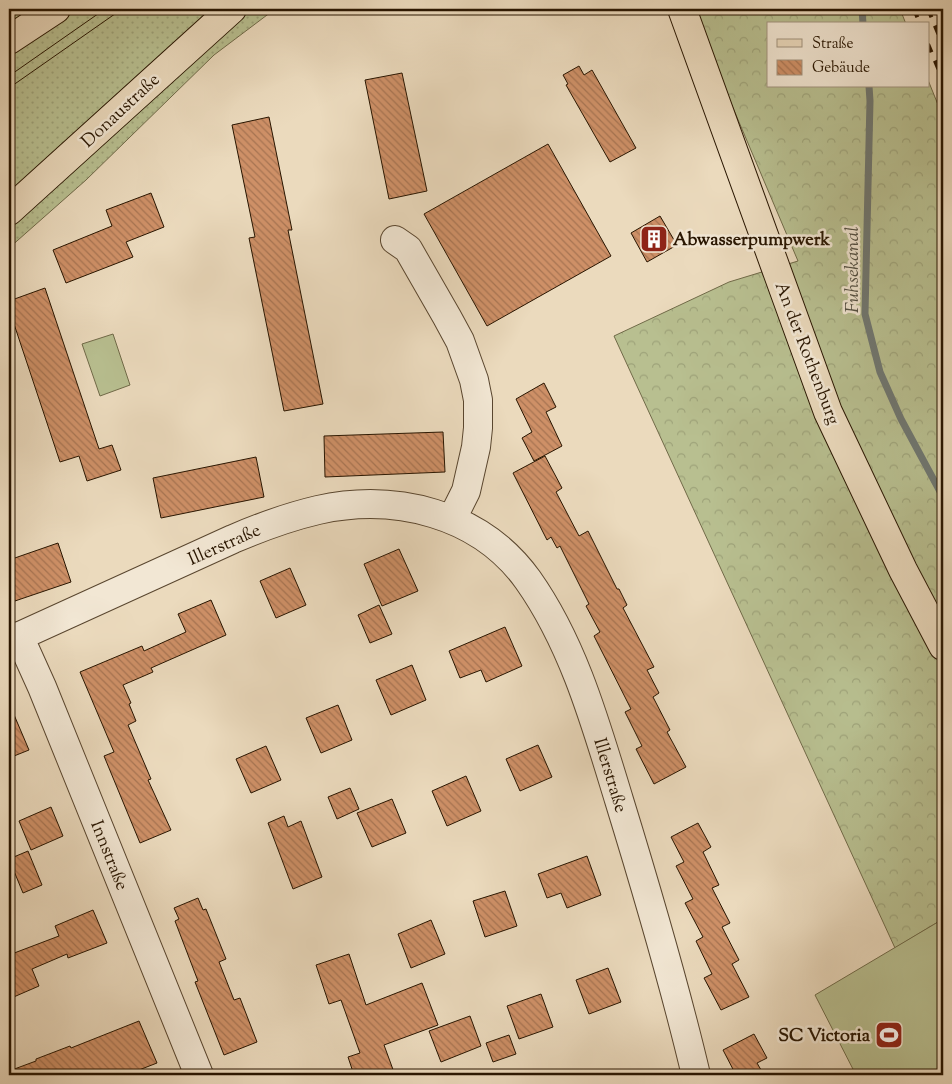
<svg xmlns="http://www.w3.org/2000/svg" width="952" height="1084" viewBox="0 0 952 1084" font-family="'Sorts Mill Goudy',serif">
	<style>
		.grass { fill: url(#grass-dots); stroke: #706a48 }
		.forest { fill: url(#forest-crowns); stroke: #706a48 }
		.pitch { fill: #b8bf90; stroke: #706a48 }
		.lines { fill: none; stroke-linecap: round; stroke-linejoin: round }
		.stream { stroke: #6f7771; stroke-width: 7 }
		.building { fill: url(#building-back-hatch); stroke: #281500 }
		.minor-casing { stroke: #59462f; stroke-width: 30 }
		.major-casing { stroke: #281500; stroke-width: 30 }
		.minor { stroke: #f2e7d4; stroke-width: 28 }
		.major { stroke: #ebdabd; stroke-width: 28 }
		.tram { stroke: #281500; stroke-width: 1 }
		.rail { stroke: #281500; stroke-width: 4; stroke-dasharray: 9 9; stroke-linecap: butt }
		.labels { text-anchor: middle; stroke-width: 5; stroke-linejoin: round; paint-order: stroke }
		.street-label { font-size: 18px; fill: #281500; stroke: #f2e7d4 }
		.poi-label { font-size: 18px; font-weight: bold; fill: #281500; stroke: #f2e7d4; text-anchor: start }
		.water-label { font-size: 19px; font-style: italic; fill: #514e42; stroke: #f2e7d4 }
	</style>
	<defs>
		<pattern id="grass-dots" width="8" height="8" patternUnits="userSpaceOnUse" patternTransform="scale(1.25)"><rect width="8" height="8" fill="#b8bf90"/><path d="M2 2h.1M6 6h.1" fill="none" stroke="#9ea37a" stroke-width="1.8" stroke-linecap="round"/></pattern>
		<pattern id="forest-crowns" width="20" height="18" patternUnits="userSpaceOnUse" patternTransform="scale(1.25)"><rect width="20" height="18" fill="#b8bf90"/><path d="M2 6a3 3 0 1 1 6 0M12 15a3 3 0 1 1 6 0" fill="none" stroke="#9ea37a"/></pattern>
		<pattern id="building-back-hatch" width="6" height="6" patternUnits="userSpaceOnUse" patternTransform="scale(1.25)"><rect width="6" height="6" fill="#ce9067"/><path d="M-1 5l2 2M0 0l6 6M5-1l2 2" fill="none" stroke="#a77452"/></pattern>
	</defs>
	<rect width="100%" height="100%" fill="#ebdabd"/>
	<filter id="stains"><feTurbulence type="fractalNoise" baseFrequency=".004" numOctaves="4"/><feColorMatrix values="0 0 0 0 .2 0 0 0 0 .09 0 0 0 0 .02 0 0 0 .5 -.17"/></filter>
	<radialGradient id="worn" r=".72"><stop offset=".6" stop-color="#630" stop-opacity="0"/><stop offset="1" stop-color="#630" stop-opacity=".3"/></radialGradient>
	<path class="grass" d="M9,9H275L214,55L86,180L9,248Z"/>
	<path class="forest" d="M691,9H900L906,24H768V86H928V80L943,117V919L895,948L614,336L729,282L798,261Z"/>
	<path class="pitch" d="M113,334L130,385L100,396L82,344Z
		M943,919V1075H856L815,995Z"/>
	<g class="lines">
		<path class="stream" d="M862,9L863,24
			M869,86L870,101L865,314L880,372L901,419L943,497"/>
	</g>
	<path class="building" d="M579,66L584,75L592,70L636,148L610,162L566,85L568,84L563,75Z
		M402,73L427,191L389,199L365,80Z
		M269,117L292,230H288L323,404L284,411L249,238L255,237L232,125Z
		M548,144L611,256L487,326L424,214Z
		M151,193L164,227L126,242L133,257L66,283L53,250L112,226L106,210Z
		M660,216L677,245L647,262L631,233Z
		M45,288L99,449L112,445L121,470L87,481L79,456L60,462L9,309V301Z
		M544,383L556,407L546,412L562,446L534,461L522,438L532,432L516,399Z
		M443,432L445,472L325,477L324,436Z
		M545,456L562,488L556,492L579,536L588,531L617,589H619L627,605L623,608L654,667L647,670L659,693L653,697L670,730L667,732L686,767L654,784L636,749L642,746L625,712L631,709L594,636L600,632L586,606L589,604L560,546L557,548L551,537L547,540L513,473Z
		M256,457L264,497L161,518L153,478Z
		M58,543L71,582L9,603V560Z
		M399,549L418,591L382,606L364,564Z
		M290,568L306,605L276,618L260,581Z
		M211,600L226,635L151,668L153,672L123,685L131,703L129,704L136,721L128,725L151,779L148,780L171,830L140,843L104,756L114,752L80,672L142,646L144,651L186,632L178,614Z
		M379,605L392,634L370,643L358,615Z
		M505,627L522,666L486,682L481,670L460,678L449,651Z
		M412,665L426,700L391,715L376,680Z
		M9,703L29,750L9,758Z
		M338,705L352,740L321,753L306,718Z
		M538,745L552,777L520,791L506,759Z
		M266,746L281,780L251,793L236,759Z
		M466,776L481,811L447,826L432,791Z
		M350,788L359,809L337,819L328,797Z
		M392,799L406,833L372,847L357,813Z
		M51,807L63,836L31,850L19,821Z
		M284,816L288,827L301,821L322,877L293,889L268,823Z
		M698,823L711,847L703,852L719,885L712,888L730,923L722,927L739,960L732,964L749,997L721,1010L704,978L712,974L696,941L703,937L685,903L693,899L676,866L684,862L671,837Z
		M28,851L42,885L23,893L9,859Z
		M587,856L601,895L567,908L561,893L547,898L538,874Z
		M505,891L517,926L485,937L473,901Z
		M198,898L203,910L206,909L226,959L219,962L234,1000L240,998L257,1042L224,1055L195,982L198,981L175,921L179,919L174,908Z
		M93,910L107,943L68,958L67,954L32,969L39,986L9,999V955L59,936L55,926Z
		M431,920L445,954L411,968L398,934Z
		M349,954L366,1005L422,983L438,1025L384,1045L395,1075H354L348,1057L360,1053L341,1000L329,1004L316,965Z
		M608,968L621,1002L589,1014L576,980Z
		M541,994L553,1027L519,1039L507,1006Z
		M470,1016L481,1046L441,1062L429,1031Z
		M139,1021L157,1063L126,1075H9V1071L36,1061V1059L70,1046L71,1048Z
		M754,1034L767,1058L757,1063L764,1075H736L723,1050Z
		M509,1035L516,1054L493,1062L486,1043Z"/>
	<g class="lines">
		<defs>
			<path id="minor" d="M395,240L408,249L447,317L460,341L474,380L478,400V428L476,447L466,491L452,519
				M19,636L42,687L199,1075
				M9,641L233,539C261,527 288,517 318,510C395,493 480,513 528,580C574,645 596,725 619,800C647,891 674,982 696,1075"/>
			<path id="major" d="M682,9L828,412L903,570L943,646
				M9,40L56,9
				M9,211L232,9"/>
		</defs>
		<use href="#minor" class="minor-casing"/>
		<use href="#major" class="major-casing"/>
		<use href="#minor" class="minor"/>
		<use href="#major" class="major"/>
		<path class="tram" d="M9,76L105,9
			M9,88L122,9"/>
		<path class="rail" d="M914,9L920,24
			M928,9L943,45
			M928,44L943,80"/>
	</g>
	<defs>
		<symbol id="building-square" viewBox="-11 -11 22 22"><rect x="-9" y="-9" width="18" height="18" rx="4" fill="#8f2418" stroke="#f2e7d4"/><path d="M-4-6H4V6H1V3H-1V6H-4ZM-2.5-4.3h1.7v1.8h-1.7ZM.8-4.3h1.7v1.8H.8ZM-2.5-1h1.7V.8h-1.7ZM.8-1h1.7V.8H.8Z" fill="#fff"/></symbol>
		<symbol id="stadium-square" viewBox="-11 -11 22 22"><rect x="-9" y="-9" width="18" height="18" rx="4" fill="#8f2418" stroke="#f2e7d4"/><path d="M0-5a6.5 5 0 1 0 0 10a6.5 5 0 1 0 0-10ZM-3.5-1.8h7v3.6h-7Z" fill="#fff"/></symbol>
	</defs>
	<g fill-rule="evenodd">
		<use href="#building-square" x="638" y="223" width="32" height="32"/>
		<use href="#stadium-square" x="873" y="1019" width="32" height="32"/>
	</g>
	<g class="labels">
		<g class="street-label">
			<text transform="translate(120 110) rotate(-43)" y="6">Donaustraße</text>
			<text transform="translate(808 353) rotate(69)" y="6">An der Rothenburg</text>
			<text transform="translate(224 544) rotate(-24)" y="6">Illerstraße</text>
			<text transform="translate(611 775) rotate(73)" y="6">Illerstraße</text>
			<text transform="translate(110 855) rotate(68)" y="6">Innstraße</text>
		</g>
		<g class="poi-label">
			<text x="673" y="245">Abwasserpumpwerk</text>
			<text x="870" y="1041" text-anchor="end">SC Victoria</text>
		</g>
		<g class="water-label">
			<text transform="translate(851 270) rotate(-90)" y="7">Fuhsekanal</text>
		</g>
	</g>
	<rect width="952" height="1084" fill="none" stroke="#ebdabd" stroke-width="30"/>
	<rect x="10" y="10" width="932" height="1064" fill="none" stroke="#281500" stroke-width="2.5"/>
	<rect x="15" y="15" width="922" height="1054" fill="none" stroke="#281500"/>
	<rect x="767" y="22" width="162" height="65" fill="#f2e7d4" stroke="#a1937f"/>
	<rect x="777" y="39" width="25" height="8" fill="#ebdabd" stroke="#a1937f"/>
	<text x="812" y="48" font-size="15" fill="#281500">Straße</text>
	<rect x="777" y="60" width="25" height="15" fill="url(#building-back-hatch)" stroke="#a1937f"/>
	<text x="812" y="72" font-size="15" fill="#281500">Gebäude</text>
	<rect width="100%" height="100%" filter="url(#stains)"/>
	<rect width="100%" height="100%" fill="url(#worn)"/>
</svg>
